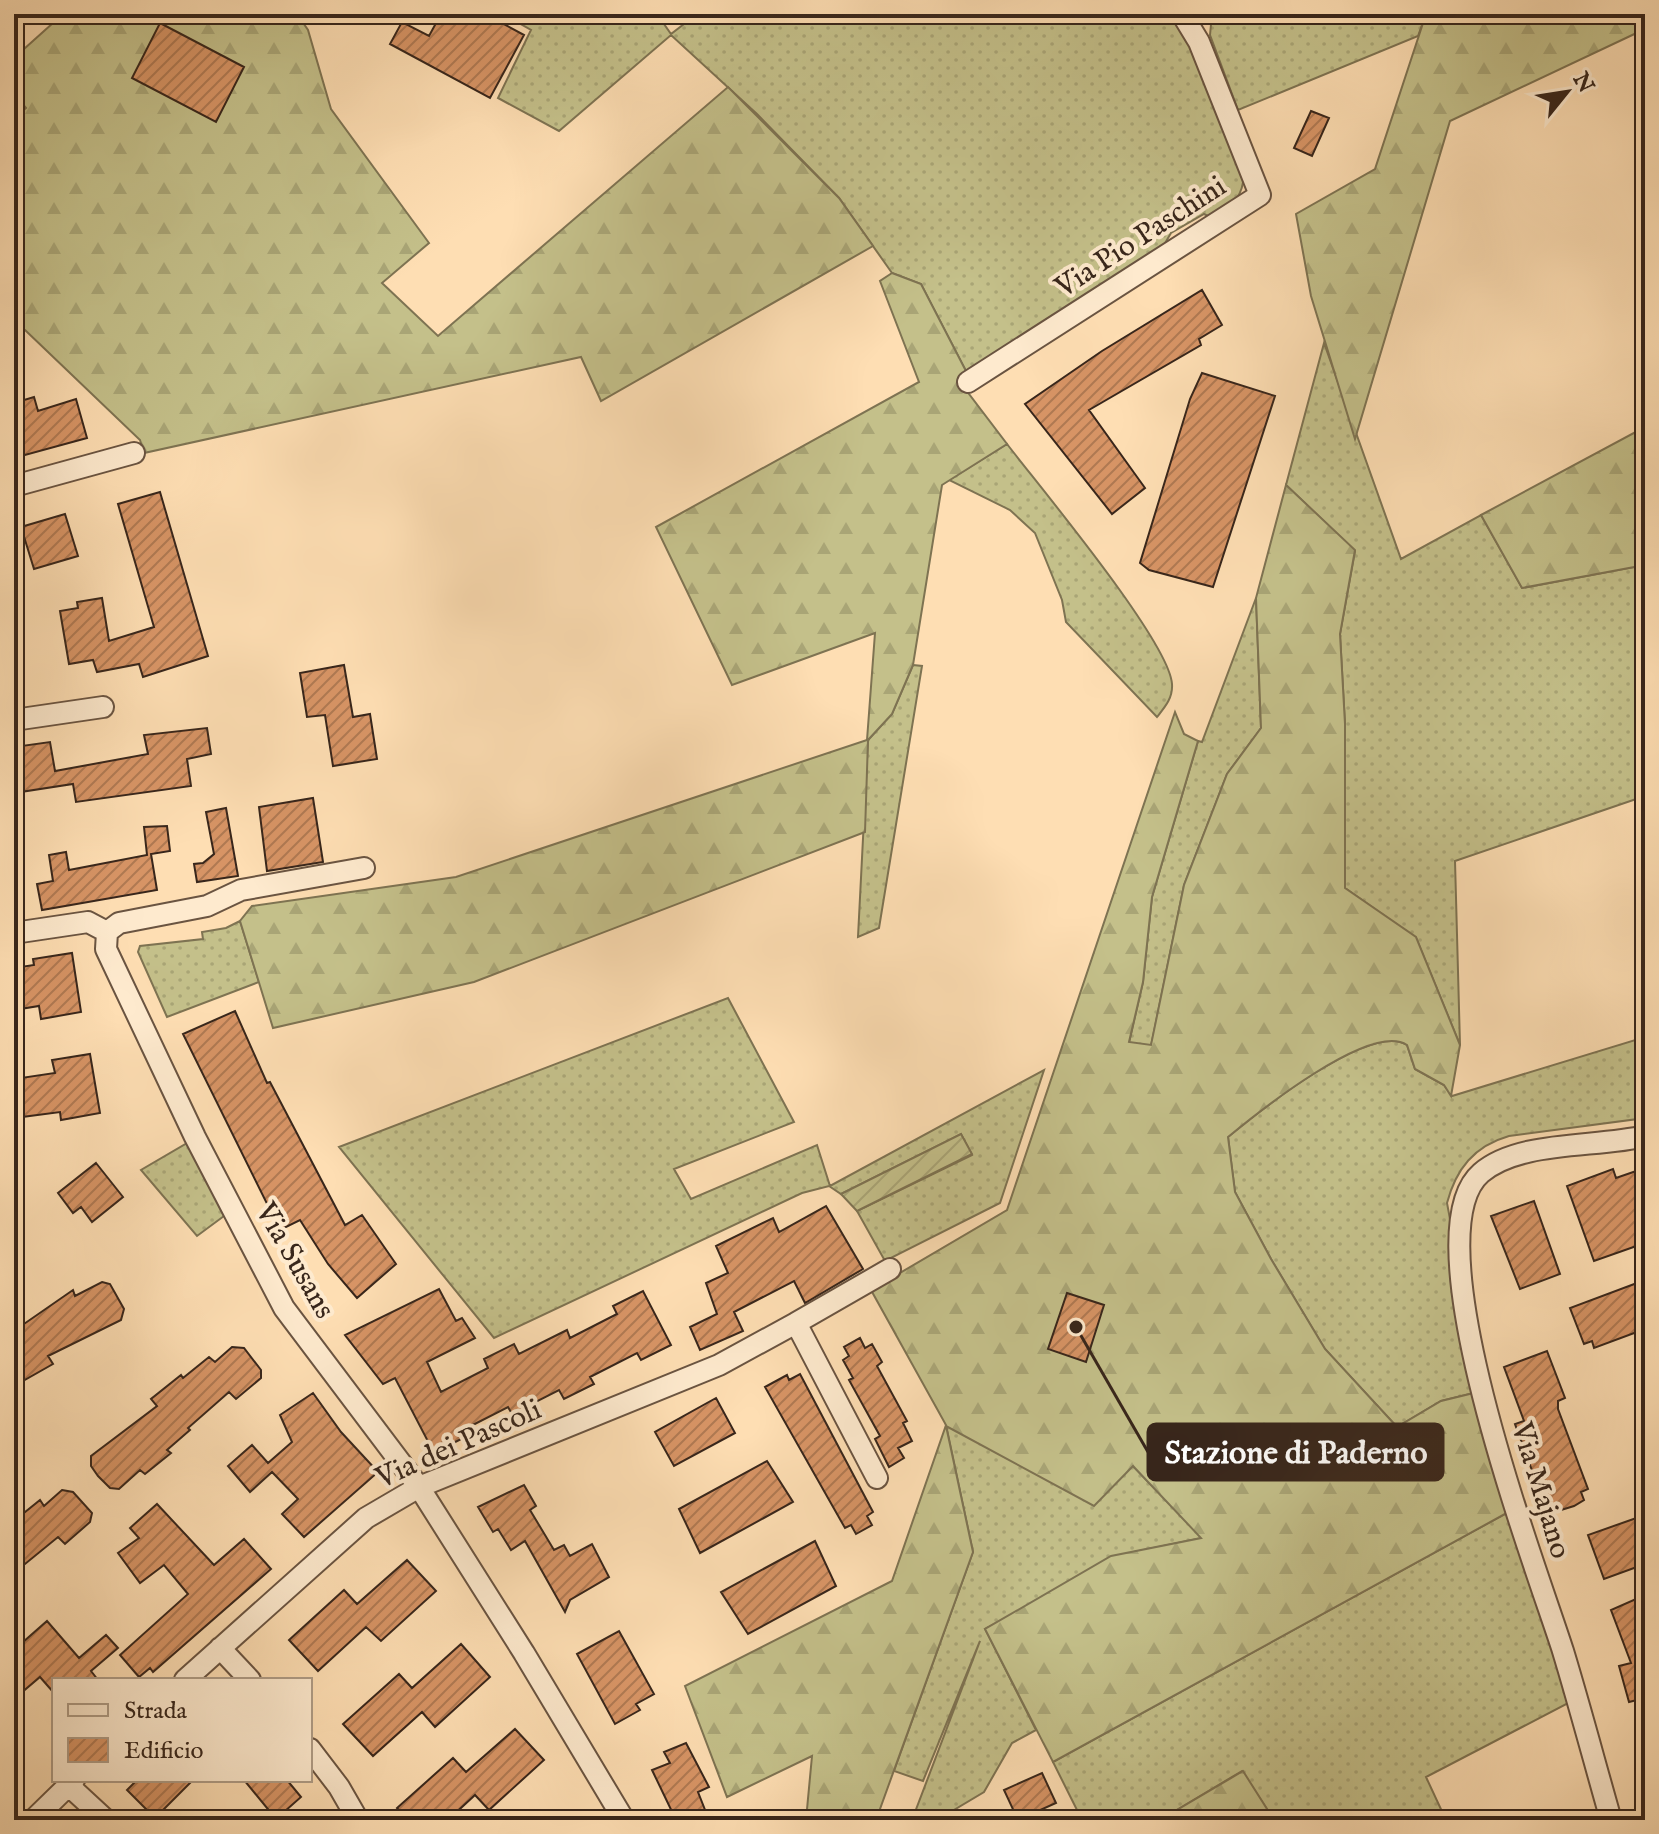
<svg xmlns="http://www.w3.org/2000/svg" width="1659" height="1834" viewBox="0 0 1659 1834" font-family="'IM FELL English',serif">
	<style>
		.grass { fill: url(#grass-dots); stroke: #7e7352; stroke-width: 2 }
		.forest { fill: url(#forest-firs); stroke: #7e7352; stroke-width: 2 }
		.garden { fill: url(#garden-furrows); stroke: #7e7352; stroke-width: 2 }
		.building { fill: url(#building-hatch); stroke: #38261b; stroke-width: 2 }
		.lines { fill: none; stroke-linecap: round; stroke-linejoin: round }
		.minor-casing { stroke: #6a5441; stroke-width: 24 }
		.minor { stroke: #feeace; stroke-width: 20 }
		.labels { text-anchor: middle; stroke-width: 8; stroke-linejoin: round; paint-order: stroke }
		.street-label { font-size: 30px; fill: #38261b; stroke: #feeace }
		.leader { fill: none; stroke: #38261b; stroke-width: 3 }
		.callout-dot { fill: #38261b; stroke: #feeace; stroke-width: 3 }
		.callout { fill: #38261b; stroke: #38261b; stroke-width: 3 }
		.callout-label { font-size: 32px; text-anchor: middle; font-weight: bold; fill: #fff }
	</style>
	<defs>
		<pattern id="grass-dots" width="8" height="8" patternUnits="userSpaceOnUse" patternTransform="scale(2)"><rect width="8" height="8" fill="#c4c08a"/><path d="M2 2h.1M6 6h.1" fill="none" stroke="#a9a576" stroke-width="1.8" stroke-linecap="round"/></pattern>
		<pattern id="forest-firs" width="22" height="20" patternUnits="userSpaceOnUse" patternTransform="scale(2)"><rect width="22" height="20" fill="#c4c08a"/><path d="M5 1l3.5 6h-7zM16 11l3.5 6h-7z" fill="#a9a576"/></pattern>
		<pattern id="garden-furrows" width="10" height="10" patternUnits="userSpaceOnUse" patternTransform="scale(2)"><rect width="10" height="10" fill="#c4c08a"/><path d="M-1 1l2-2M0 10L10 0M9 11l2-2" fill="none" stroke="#a9a576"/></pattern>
		<pattern id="building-hatch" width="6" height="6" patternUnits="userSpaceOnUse" patternTransform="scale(2)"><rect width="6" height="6" fill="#d79465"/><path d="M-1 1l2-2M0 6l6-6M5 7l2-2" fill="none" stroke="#af7952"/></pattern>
	</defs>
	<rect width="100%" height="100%" fill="#fedeb3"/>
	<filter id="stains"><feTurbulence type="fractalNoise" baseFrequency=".0025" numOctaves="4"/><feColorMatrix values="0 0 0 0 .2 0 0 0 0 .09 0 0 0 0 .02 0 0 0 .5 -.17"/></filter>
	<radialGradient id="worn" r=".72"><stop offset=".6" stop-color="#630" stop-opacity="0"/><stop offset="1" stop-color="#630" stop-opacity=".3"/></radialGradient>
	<path class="grass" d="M503,14H657L671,34L697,14H1174L1192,47L1244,174C1243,198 1232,205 1214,219L1204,214L1171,233L1161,250L967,373L921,284L892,273L839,198L757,114L671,35L559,131L498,98L531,30Z
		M1212,14H1426L1418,36L1238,110L1210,35Z
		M1324,343L1401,559L1481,515L1522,588L1645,565V796L1455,861L1460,1045L1416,938L1345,888V724L1340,634L1355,551L1286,485Z
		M1007,444C1039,486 1169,641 1172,684C1173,698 1165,707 1157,717L1066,622L1062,600L1035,533L1010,510L949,480Z
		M1256,598L1261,728L1227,774L1184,885L1151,1046L1129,1043L1143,982L1152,897L1198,741L1202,742Z
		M913,665L922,666L879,928L858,937L868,740L892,714Z
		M240,921L259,982L167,1017L138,952L140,946L203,939L202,932L226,928Z
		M728,998L794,1122L674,1169L691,1199L817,1145L830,1186L1044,1070L1000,1203L885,1261L857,1211L972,1155L961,1134L841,1194L829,1186L802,1193L494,1338L339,1147Z
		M1645,1037V1118L1509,1136C1474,1146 1456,1169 1447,1203L1482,1391L1441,1401L1397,1427L1325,1349L1271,1259L1235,1192L1228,1137C1257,1113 1371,1021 1407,1045L1415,1069L1444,1085L1452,1096Z
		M189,1142L224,1216L197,1236L141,1170Z
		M946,1425L1005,1457L1133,1466L1202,1538L1134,1552L985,1629L1036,1730L1012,1743L984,1792L937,1820H912L980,1641L923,1781L894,1771L973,1552Z
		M1514,1509L1576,1699L1426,1777L1446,1820H1274L1242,1771L1160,1820H1082L1053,1762Z"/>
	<path class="forest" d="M63,14H297L308,30L331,109L429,243L382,283L438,336L728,87L839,198L873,246L601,401L581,357L144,453L140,440L25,330L14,329V119L26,108L14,94V58Z
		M1426,14H1645V29L1450,121L1355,439L1311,296L1296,214L1375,169Z
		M892,273L921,284L967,373L963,386L1007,444L942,485L913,665L892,714L868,740L865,832L474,982L273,1028L240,921L252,906L456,877L867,740L875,633L732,685L656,527L919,382L880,281Z
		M1645,427V565L1522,588L1481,515Z
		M1286,485L1355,550L1340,634L1345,724V888L1416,937L1460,1045L1451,1096L1444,1085L1415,1069L1407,1045C1371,1021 1257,1113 1228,1137L1235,1192L1271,1259L1325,1349L1397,1427L1441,1401L1482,1391L1514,1509L1053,1762L985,1629L1111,1556L1201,1538L1133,1466L1094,1506L946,1426L973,1552L876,1820H806L812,1756L727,1797L685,1686L892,1581L946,1425L871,1290L1007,1210L1175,712L1184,734L1198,741L1152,897L1143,982L1129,1042L1151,1045L1184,885L1227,774L1261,728L1256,598Z
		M1243,1771L1274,1820H1160Z"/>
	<path class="garden" d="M961,1134L972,1154L857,1211L841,1194Z"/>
	<path class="building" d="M441,14H485L524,35L490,98L390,44L402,22L429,36Z
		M160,23L244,67L216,122L132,78Z
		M1311,111L1329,118L1312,156L1294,148Z
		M1202,290L1222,325L1199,339L1201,345L1089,410L1145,488L1112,514L1025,404L1102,351Z
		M1202,373L1275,396L1213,587L1149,570L1140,563L1190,399Z
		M34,397L38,411L76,399L87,438L14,458V403Z
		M160,492L208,656L143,677L139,664L97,672L93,660L69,664L60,611L78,608L77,602L102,598L109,641L154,627L118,504Z
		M65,514L78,556L34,569L21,527Z
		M344,665L353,717L370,714L377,759L333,766L325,715L307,717L300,673Z
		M207,728L211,754L187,759L191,786L76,802L73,784L14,793V747L50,742L55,771L148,754L144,735Z
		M313,798L323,862L267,871L259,807Z
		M226,808L238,876L197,882L194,864L203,863L214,854L206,812Z
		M167,826L170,851L151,854L157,890L42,910L37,884L53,881L49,855L66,852L69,870L147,855L144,827Z
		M72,953L81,1012L41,1019L39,1006L14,1010V968L34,965L33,959Z
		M235,1011L267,1083L270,1082L345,1225L362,1215L396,1264L357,1298L328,1264L300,1220L280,1230L183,1034Z
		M90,1054L100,1113L61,1120L60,1112L14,1118V1079L55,1073L52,1060Z
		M96,1163L123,1197L92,1222L81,1207L73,1213L58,1193Z
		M1645,1168V1243L1594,1261L1567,1186L1613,1169L1616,1178Z
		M1534,1201L1560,1274L1520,1289L1491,1216Z
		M826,1206L863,1269L805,1303L794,1281L734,1312L743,1331L700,1350L690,1327L717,1314L706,1283L728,1273L716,1246L773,1218L779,1232Z
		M1645,1280V1329L1594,1348L1592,1341L1584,1344L1570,1308Z
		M102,1282L110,1284L124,1309L121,1320L48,1356L53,1364L14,1386V1336L23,1331L21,1326L73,1290L75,1296Z
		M439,1289L456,1321L462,1318L475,1338L427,1362L441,1392L488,1368L484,1359L514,1344L519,1354L567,1330L570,1338L617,1314L613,1306L643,1291L671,1345L641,1360L637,1353L590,1377L594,1384L564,1399L559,1390L512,1414L508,1407L461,1431L465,1437L434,1453L395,1378L383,1384L345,1335Z
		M1067,1293L1104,1305L1086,1362L1048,1349Z
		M860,1338L865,1348L872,1344L882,1362L877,1366L907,1421L903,1423L912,1441L898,1448L904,1458L889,1467L875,1439L880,1436L849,1380L853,1378L843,1360L849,1356L844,1347Z
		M232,1347L244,1348L261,1370V1378L236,1399L229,1392L188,1428L190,1430L167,1450L171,1453L145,1474L140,1470L119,1489L110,1488L98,1476L91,1466V1456L157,1406L151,1399L181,1375L183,1378L209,1357L215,1362Z
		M1547,1351L1565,1398L1558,1401V1409L1588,1489L1581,1492L1584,1500L1574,1506L1548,1514L1515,1424L1524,1421L1504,1367Z
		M800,1374L873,1512L867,1516L872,1525L856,1534L851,1525L845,1528L765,1387L787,1375L789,1380Z
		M313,1393L341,1432L378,1472L304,1537L282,1514L298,1499L272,1472L250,1492L228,1466L252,1445L268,1463L292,1442L280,1415Z
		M716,1398L735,1433L674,1466L655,1432Z
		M767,1461L793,1502L700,1553L679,1509Z
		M524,1485L536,1506L530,1510L554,1550L564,1545L570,1556L592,1544L609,1577L570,1600L565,1612L525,1541L511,1550L498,1529L493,1532L478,1507Z
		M62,1490L73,1492L92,1513L90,1522L65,1544L58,1537L14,1573V1521L40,1500L44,1506Z
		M157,1504L214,1565L244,1539L271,1569L153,1672L150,1668L139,1677L120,1655L188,1594L164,1565L140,1583L118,1553L139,1538L130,1528Z
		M1645,1515V1564L1604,1579L1588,1535Z
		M815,1541L836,1586L748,1634L721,1592Z
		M407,1560L436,1591L381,1641L366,1627L318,1671L289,1640L344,1590L357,1604Z
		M1645,1595V1698L1629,1702L1619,1666L1631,1663L1611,1610Z
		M47,1621L79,1658L106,1635L118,1648L91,1671L98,1680H54V1693L40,1677L14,1699V1650Z
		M619,1631L654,1694L636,1704L640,1710L615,1724L577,1654Z
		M461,1644L490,1677L435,1727L422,1712L373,1756L343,1724L399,1674L412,1688Z
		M515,1729L544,1760L489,1810L475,1795L448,1820H408L397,1808L453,1758L466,1772Z
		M686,1743L709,1787L698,1792L709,1820H676L652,1770L670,1763L664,1752Z
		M1042,1773L1056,1803L1018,1820L1004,1790Z
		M137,1780H193L155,1818L127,1790Z
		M244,1780H287L301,1797L276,1819Z"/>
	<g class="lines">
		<defs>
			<path id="minor" d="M968,382L1260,195L1199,42L1182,14
				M14,486L134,453
				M14,720L103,707
				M364,868L241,890L207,906L119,923L107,932L106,949L195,1137L284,1308L419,1487L524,1653L624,1820
				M14,933L88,922L107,932
				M796,1323L890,1269
				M220,1648L250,1680
				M185,1680L366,1518L419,1487L719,1365L796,1323L877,1478
				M310,1749L339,1787L358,1820
				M68,1785L106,1820
				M33,1820L74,1780
				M1611,1820C1595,1764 1580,1707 1563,1651C1537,1569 1409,1235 1481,1173C1519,1140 1597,1148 1645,1136"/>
		</defs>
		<use href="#minor" class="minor-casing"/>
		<use href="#minor" class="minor"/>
	</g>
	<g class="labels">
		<g class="street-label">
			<text transform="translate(1140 236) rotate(-33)" y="10">Via Pio Paschini</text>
			<text transform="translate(296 1260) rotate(60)" y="10">Via Susans</text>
			<text transform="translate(458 1443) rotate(-24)" y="10">Via dei Pascoli</text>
			<text transform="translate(1542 1490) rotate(73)" y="10">Via Majano</text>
		</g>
	</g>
	<path class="leader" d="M1076 1327L1148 1452"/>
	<circle class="callout-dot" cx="1076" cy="1327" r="8"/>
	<rect class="callout" x="1148" y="1424" width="295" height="56" rx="8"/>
	<g class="callout-label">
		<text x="1296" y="1463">Stazione di Paderno</text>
	</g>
	<rect width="1659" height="1834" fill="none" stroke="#fedeb3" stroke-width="48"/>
	<rect x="16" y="16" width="1627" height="1802" fill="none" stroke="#38261b" stroke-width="4"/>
	<rect x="24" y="24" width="1611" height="1786" fill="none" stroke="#38261b" stroke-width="2"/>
	<rect x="52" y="1678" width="260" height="104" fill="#feeace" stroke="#af9c86" stroke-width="2"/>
	<rect x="68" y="1704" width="40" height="12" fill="#feeace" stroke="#af9c86" stroke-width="2"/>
	<text x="124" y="1718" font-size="24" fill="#38261b">Strada</text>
	<rect x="68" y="1738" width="40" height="24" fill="url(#building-hatch)" stroke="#af9c86" stroke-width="2"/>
	<text x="124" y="1758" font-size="24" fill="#38261b">Edificio</text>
	<g transform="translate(1567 92) rotate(60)" stroke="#feeace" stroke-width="6" paint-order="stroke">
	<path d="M0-6L14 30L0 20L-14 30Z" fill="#38261b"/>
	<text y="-12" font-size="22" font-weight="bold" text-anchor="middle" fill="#38261b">N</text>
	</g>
	<rect width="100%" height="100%" filter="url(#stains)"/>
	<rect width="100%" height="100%" fill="url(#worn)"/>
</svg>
